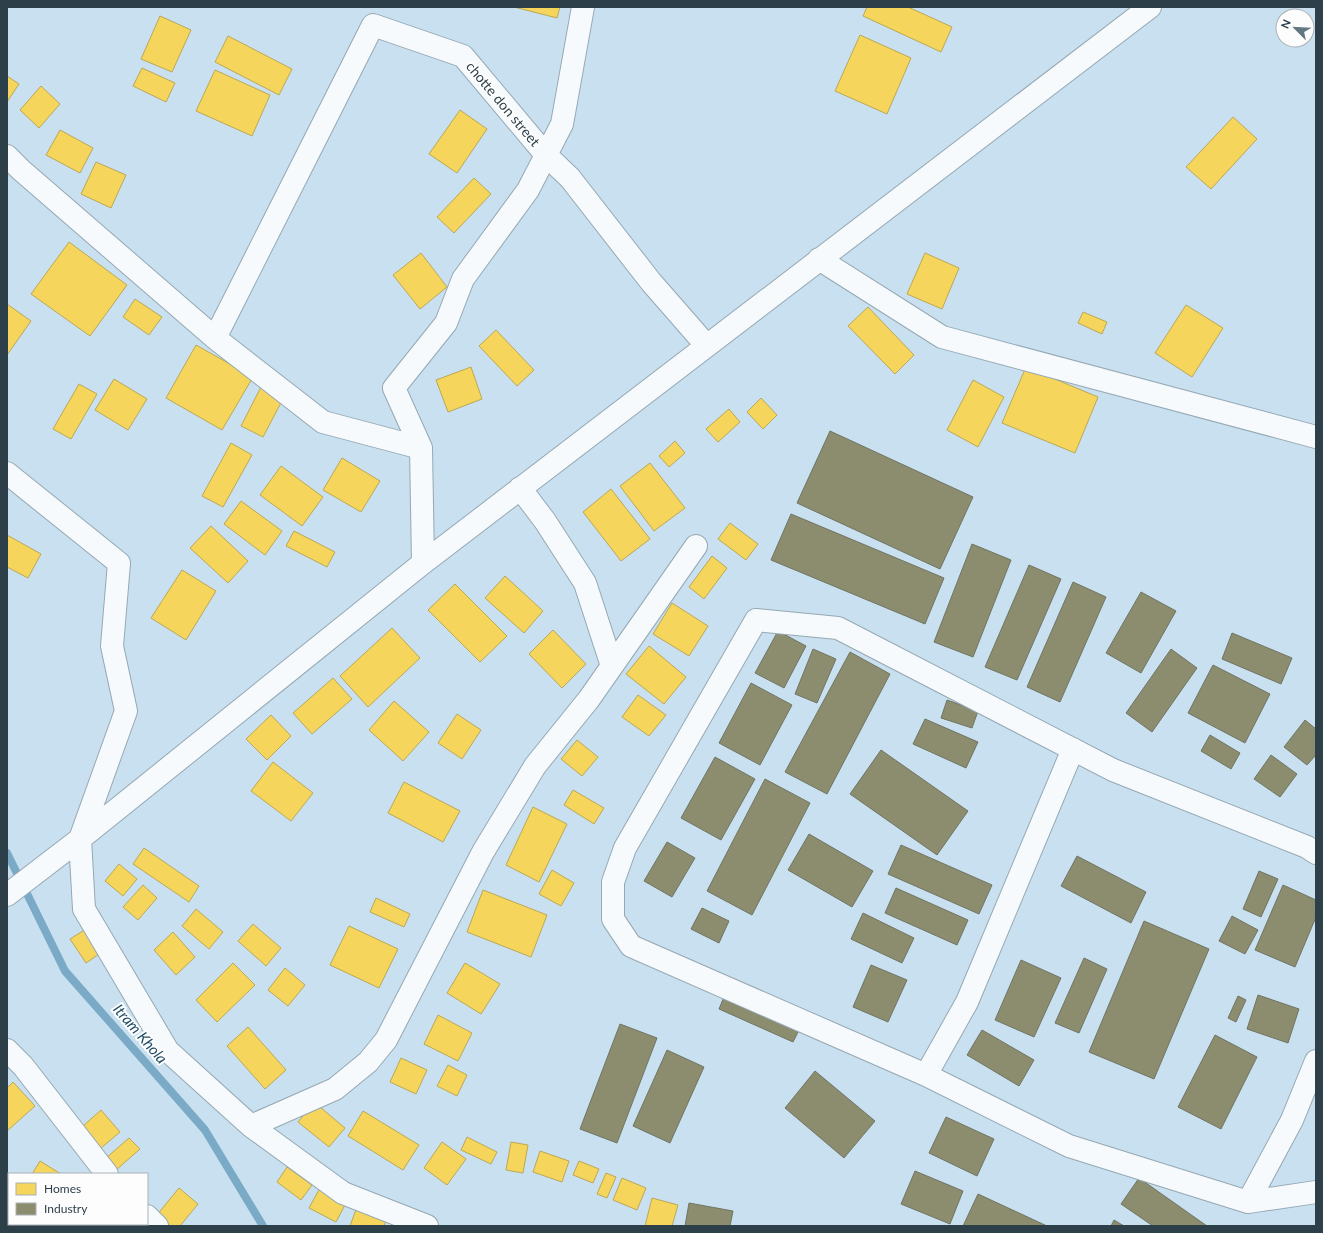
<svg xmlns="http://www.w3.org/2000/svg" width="1323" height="1233" viewBox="0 0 1323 1233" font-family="Lato,sans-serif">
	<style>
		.homes { fill: #f6d55c; stroke: #baa856 }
		.industry { fill: #8c8c6e; stroke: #707563 }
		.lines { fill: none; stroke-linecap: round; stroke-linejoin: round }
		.stream { stroke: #7aaac6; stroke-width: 8 }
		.minor-casing { stroke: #95a8b3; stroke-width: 24 }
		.minor { stroke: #f7fafd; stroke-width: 22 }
		.labels { text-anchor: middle; stroke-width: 4; stroke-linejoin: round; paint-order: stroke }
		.street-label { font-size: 14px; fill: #2d3f49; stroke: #fdfdfd }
		.water-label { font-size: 15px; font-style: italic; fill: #1e4d66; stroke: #fdfdfd }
	</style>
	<rect width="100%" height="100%" fill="#c8e0ef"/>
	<path class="homes" d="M514,7H560L557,18Z
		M867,7H908L952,27L941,52L863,16Z
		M160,16L191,30L172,72L141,59Z
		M860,35L911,58L887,114L835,91Z
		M228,36L292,69L279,95L215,62Z
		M142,68L175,83L166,102L133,86Z
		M215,70L270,95L252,136L196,111Z
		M7,76L19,84L7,102Z
		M41,86L60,104L39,128L20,110Z
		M460,110L487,129L457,173L429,154Z
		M1233,117L1257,139L1211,189L1186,167Z
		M60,130L93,148L80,173L46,155Z
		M96,162L126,175L111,208L81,194Z
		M474,178L491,194L454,233L437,217Z
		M69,242L127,285L90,336L31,294Z
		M421,253L447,287L420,309L393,275Z
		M925,253L959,268L942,309L907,294Z
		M135,299L162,317L149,335L123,317Z
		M7,304L31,321L7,355Z
		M1186,305L1223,328L1192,377L1155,353Z
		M868,307L914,355L895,374L848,326Z
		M1083,312L1107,322L1102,334L1078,323Z
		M496,330L534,370L517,386L479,346Z
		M196,345L253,377L222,430L166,398Z
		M471,367L482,399L448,412L436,380Z
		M1026,367L1098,397L1075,453L1002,423Z
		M114,379L147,399L128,430L95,410Z
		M973,380L1004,397L978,447L947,430Z
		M79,384L97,394L71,439L53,429Z
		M262,385L284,397L263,437L241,426Z
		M761,398L777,415L763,429L747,412Z
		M729,409L740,422L718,442L706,429Z
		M675,441L685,453L669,467L659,456Z
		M231,443L252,455L223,507L202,496Z
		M342,458L380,481L361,512L323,490Z
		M650,463L685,508L654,531L620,486Z
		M281,466L323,497L302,526L260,495Z
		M611,489L650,539L621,561L583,512Z
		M241,501L282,531L265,555L224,524Z
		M730,523L758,544L746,560L718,539Z
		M211,526L248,561L228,583L190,548Z
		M294,531L335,552L327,567L286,546Z
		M7,535L41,554L28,578L7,567Z
		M712,556L727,568L704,599L689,587Z
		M182,570L216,591L186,640L151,618Z
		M505,576L543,611L524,633L485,598Z
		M455,584L507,636L480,662L428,610Z
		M672,603L708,626L689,656L653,634Z
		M392,628L420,658L368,707L340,676Z
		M553,630L586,664L562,688L529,654Z
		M649,646L686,677L664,704L626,674Z
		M333,678L352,699L312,734L293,713Z
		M638,695L666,715L649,736L622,717Z
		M394,701L429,732L403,761L369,730Z
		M457,714L481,730L462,759L438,743Z
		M271,715L291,736L267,760L246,739Z
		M577,740L598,757L582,776L561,759Z
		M273,762L313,793L291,821L251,791Z
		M404,782L460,811L443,842L388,813Z
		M573,790L604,808L594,824L564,805Z
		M533,807L567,824L539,882L506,865Z
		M144,848L199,886L189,902L133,864Z
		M119,864L137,879L123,896L105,881Z
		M552,870L574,883L561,906L539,894Z
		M143,885L157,898L138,920L123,907Z
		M483,890L547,915L531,957L467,932Z
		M376,898L410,914L404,927L370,912Z
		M196,909L223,932L209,949L182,926Z
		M253,924L281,948L266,966L238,941Z
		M349,926L398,949L379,988L330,965Z
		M86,929L102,952L86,963L70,939Z
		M173,932L195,957L176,975L154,950Z
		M233,963L255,985L217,1022L196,1000Z
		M465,963L500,984L481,1014L447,993Z
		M285,968L305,985L288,1006L268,990Z
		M438,1015L472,1033L458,1061L424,1044Z
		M248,1027L286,1070L265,1089L227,1046Z
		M401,1058L427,1070L416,1094L390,1082Z
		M448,1065L467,1075L457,1096L437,1086Z
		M13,1082L35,1106L7,1131V1088Z
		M314,1102L345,1128L329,1147L298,1122Z
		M101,1110L120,1132L101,1148L83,1126Z
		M363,1111L419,1145L403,1170L348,1136Z
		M467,1137L497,1152L491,1164L461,1150Z
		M129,1138L140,1149L116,1170L106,1158Z
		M442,1142L466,1159L447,1185L424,1168Z
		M511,1142L528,1145L523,1173L506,1170Z
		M540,1151L569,1161L562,1182L533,1172Z
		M40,1161L61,1174H32Z
		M579,1161L599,1169L593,1183L573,1175Z
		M287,1167L312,1185L301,1200L277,1182Z
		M606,1173L616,1177L607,1198L597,1194Z
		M622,1178L646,1188L637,1210L613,1200Z
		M179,1188L198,1204L180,1226H167L156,1216Z
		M320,1188L347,1201L336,1222L309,1208Z
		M652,1198L678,1205L672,1226H645Z
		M358,1204L388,1215L384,1226H350Z
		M36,1224H53L52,1226H39Z"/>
	<path class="industry" d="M830,431L973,497L940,569L797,503Z
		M791,514L944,578L925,624L771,560Z
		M972,544L1011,560L973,657L934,642Z
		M1029,565L1061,579L1017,680L985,667Z
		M1073,582L1106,597L1060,702L1027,687Z
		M1141,592L1176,611L1141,673L1106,653Z
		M778,631L806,646L784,688L755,673Z
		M1232,633L1292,658L1281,684L1222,659Z
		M813,649L836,659L817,703L795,694Z
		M1171,649L1197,668L1152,732L1126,713Z
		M850,652L890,674L827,794L785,772Z
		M1213,665L1270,694L1245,743L1188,713Z
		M751,683L792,705L760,765L719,743Z
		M947,700L978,711L972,728L941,718Z
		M925,719L978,742L966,768L913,744Z
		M1305,720L1316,729V755L1307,765L1284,747Z
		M1210,735L1240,753L1231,769L1201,751Z
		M881,750L968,811L937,855L850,794Z
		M1271,755L1297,774L1280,797L1254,779Z
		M715,757L755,779L721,840L681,818Z
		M765,779L810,803L752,915L707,891Z
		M809,834L873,871L852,907L788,870Z
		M667,842L695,858L672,897L644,881Z
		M901,845L992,885L979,914L888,874Z
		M1077,856L1146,892L1131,923L1061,886Z
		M1259,871L1278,879L1261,917L1243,909Z
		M1283,885L1316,900V917L1295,967L1255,950Z
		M896,888L968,920L957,945L885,913Z
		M702,908L729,921L719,943L691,929Z
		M863,913L914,938L902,963L851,939Z
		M1232,916L1258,930L1245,954L1219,941Z
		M1144,921L1209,949L1154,1079L1089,1052Z
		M1084,958L1107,969L1079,1033L1055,1023Z
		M1021,960L1061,978L1034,1037L995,1020Z
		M871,965L907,980L888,1022L853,1007Z
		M1258,995L1299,1009L1288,1043L1247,1029Z
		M1238,996L1246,1000L1236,1022L1228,1018Z
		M724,997L799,1030L793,1042L719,1009Z
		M620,1024L657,1038L617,1143L580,1129Z
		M982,1030L1034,1060L1019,1086L967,1055Z
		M1215,1035L1257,1057L1221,1129L1178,1107Z
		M667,1050L704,1067L670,1143L633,1126Z
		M815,1071L875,1121L844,1158L785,1108Z
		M946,1117L994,1139L977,1176L929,1153Z
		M915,1171L963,1191L950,1224L901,1204Z
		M1139,1178L1207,1226H1153L1121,1204Z
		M978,1194L1047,1226H963Z
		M689,1203L733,1211L730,1226H685Z
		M1114,1220L1124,1226H1111Z"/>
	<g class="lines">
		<path class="stream" d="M7,853L65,971L205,1130L263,1226"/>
		<defs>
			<path id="minor" d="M7,156L21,170L215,338L323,422L421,448L423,563
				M819,259L942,337L1316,437
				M215,338L373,25L463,56L546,155L570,178L651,282L706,345
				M421,448L394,388L446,323L463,279L528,190L562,124L583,7
				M7,473L119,563L112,646L126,711L80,839L84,909L168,1051L251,1126L343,1193L427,1226
				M520,488L545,521L585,583L612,666
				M1316,853L1307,847L1113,770L838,628L756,620L625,848L613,882V919L631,946L926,1075L1069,1146L1248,1202L1316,1192
				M7,895L80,839L423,563L1150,7
				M7,1050L23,1066L107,1174
				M926,1075L967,1002L1073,749
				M251,1126L335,1089L368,1062L386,1040L483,852L535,766L589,699L696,546
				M1248,1202L1292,1120L1316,1061
				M147,1216L157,1226"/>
		</defs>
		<use href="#minor" class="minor-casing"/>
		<use href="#minor" class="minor"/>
	</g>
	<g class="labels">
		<g class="street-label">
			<text transform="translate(503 104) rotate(50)" y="5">chotte don street</text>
		</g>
		<g class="water-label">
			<text transform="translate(140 1034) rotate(49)" y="5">Itram Khola</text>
		</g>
	</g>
	<rect width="1323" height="1233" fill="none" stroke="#2d3f49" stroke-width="16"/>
	<rect x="8" y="1173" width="140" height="52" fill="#fdfdfd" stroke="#aab1b5"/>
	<rect x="16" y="1183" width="20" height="12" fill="#f6d55c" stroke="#aab1b5"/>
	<text x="44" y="1193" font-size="12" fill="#2d3f49">Homes</text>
	<rect x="16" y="1203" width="20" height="12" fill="#8c8c6e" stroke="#aab1b5"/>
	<text x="44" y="1213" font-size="12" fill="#2d3f49">Industry</text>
	<g transform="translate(1295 28) rotate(294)"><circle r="19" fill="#fdfdfd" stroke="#aab1b5"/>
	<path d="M0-3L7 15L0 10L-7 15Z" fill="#637783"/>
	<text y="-6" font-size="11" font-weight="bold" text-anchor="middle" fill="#2d3f49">N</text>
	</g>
</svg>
